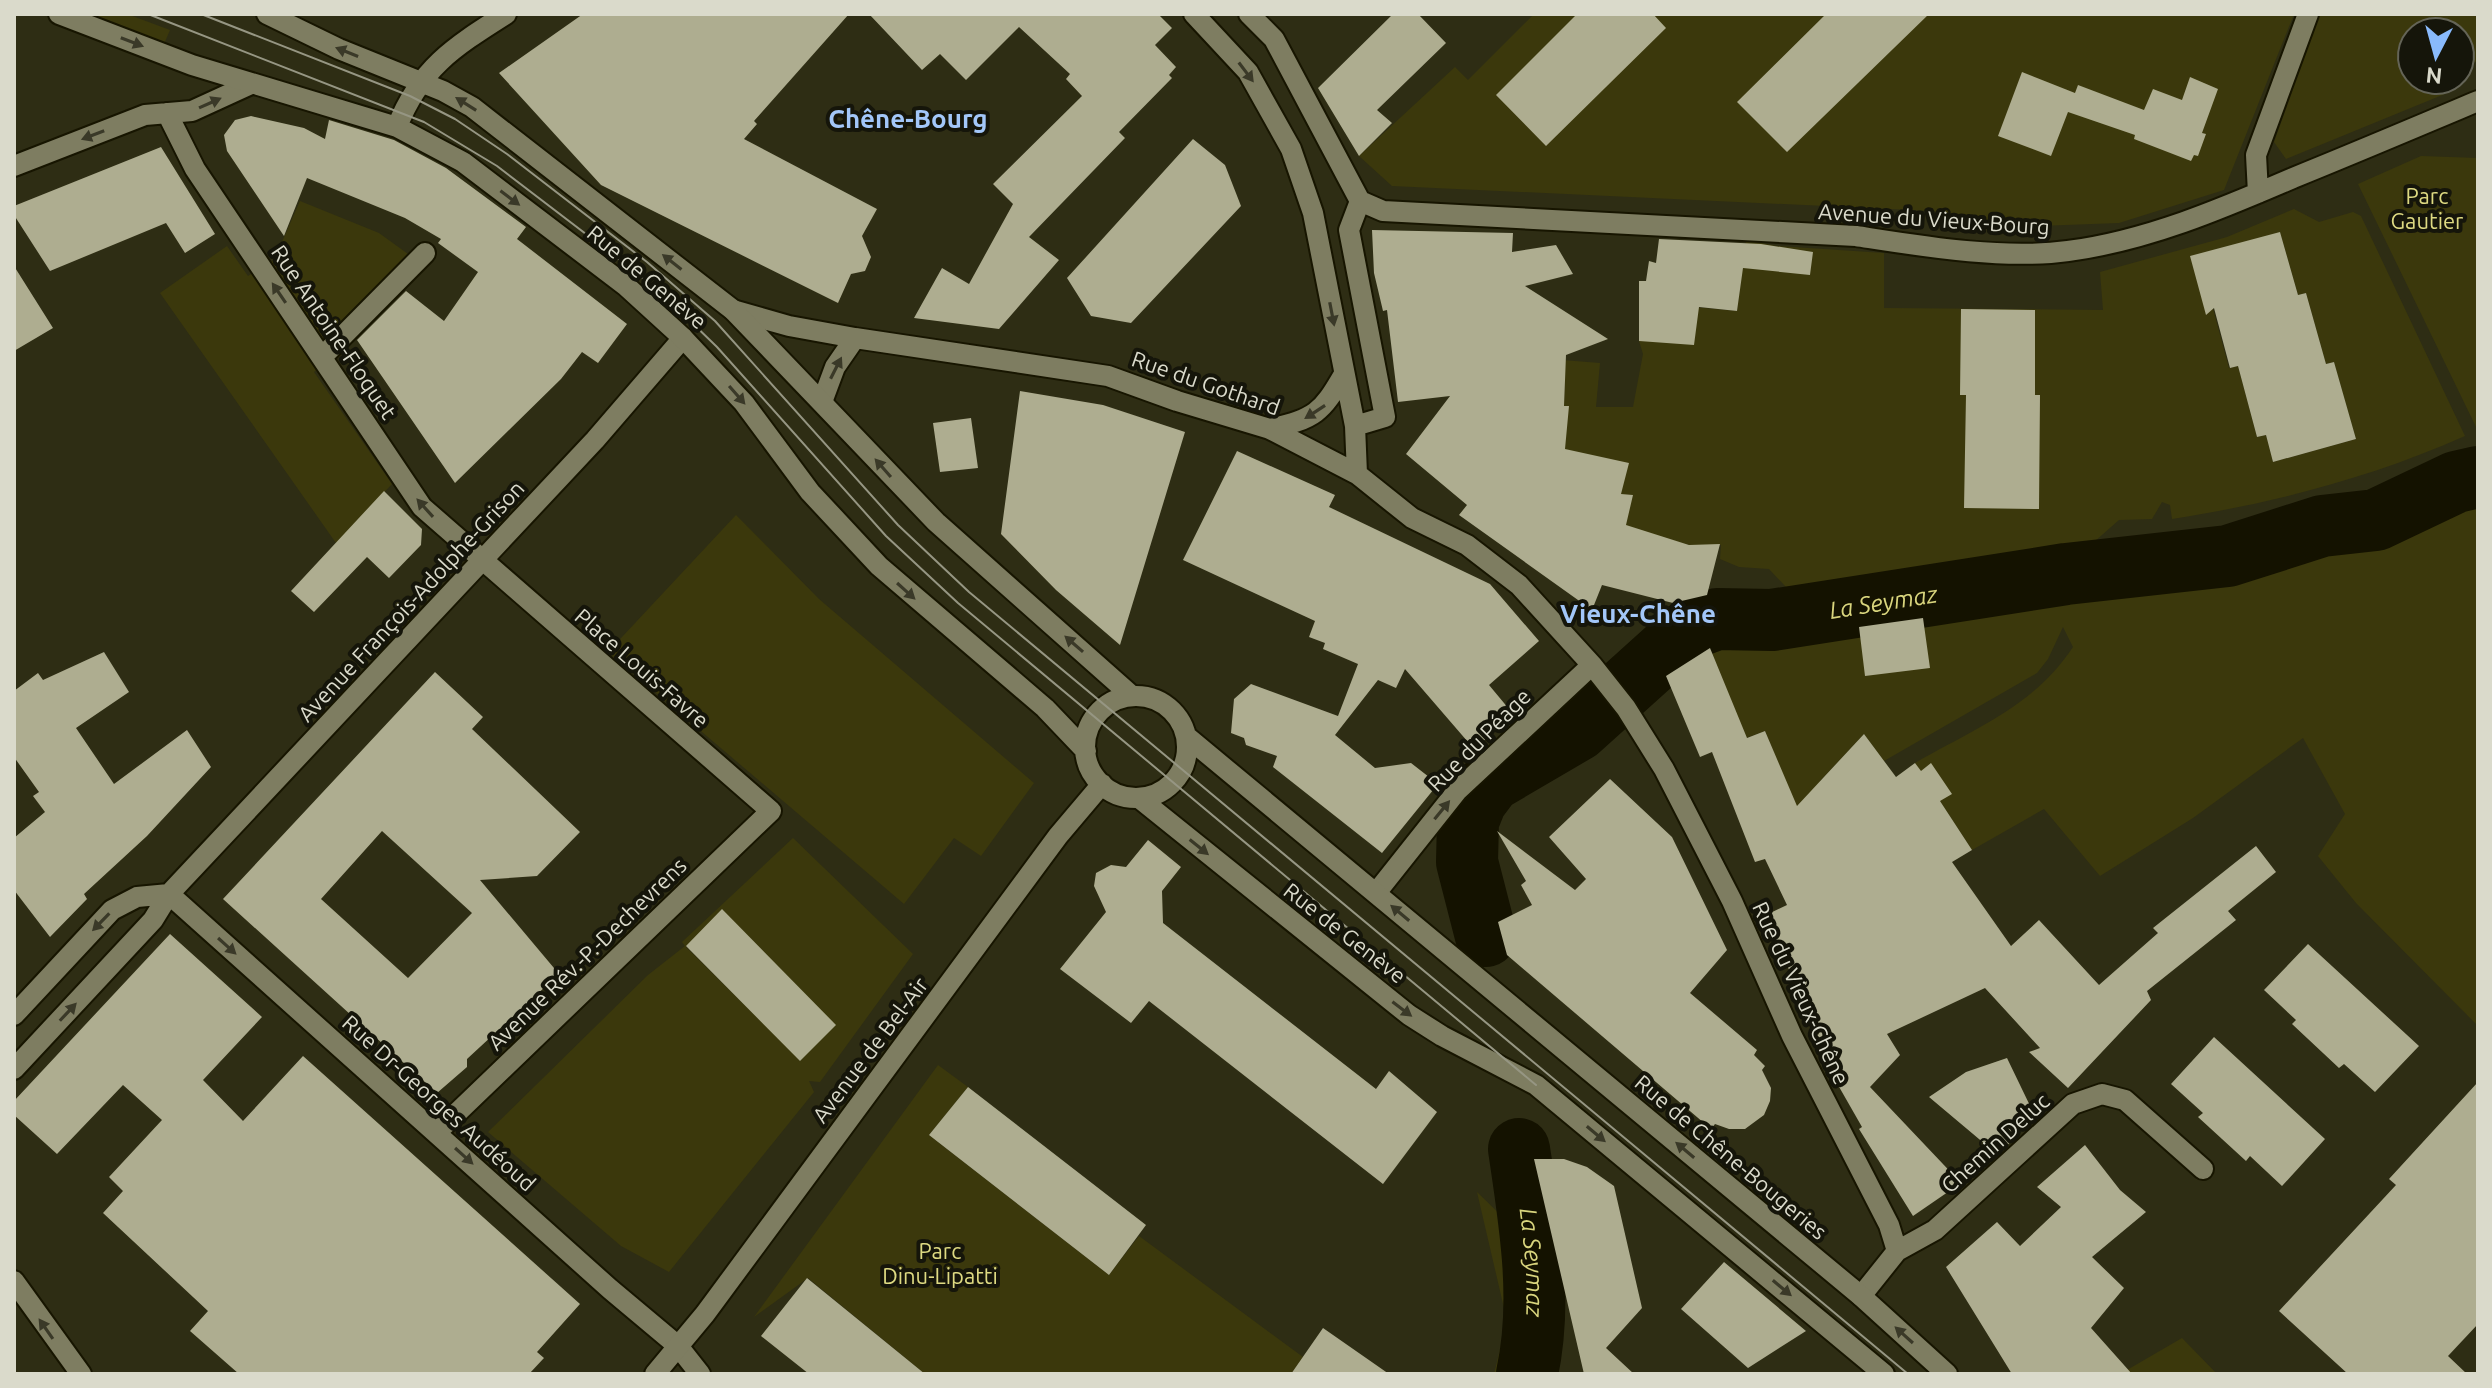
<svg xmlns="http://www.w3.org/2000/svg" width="2492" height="1388" viewBox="0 0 2492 1388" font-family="Ubuntu,sans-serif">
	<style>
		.green { fill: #3b380c; fill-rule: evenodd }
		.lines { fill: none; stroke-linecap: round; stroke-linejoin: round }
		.river { stroke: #141200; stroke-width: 62 }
		.building { fill: #aead90; fill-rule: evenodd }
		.street-casing { stroke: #171500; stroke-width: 24 }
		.secondary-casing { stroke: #171500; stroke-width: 24 }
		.street { stroke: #7e7d61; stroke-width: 20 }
		.secondary { stroke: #7e7d61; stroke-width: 20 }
		.tram { stroke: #969683; stroke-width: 2 }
		.oneway { fill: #3a3928 }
		.labels { text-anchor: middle; stroke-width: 8; stroke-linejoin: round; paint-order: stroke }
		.park-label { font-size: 22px; fill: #deda82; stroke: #15150a }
		.street-label { font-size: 22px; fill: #dadacb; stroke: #15150a }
		.water-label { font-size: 24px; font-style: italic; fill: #d9d57d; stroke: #15150a }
		.quarter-label { font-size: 26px; font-weight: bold; fill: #a3c7f9; stroke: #15150a }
	</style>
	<rect width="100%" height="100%" fill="#2e2d14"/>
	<path class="green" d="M85,14H127L170,30L164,44Z
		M1534,14H2294L2224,190L2119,223L2009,227L1933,211L1392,186L1359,156L1455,67L1468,80Z
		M2320,14H2478V61L2460,68V32H2412V80H2454L2457,89L2286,159L2274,142Z
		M2421,156L2478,158V431L2358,184Z
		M300,201L379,233L426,267L314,372L392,484L336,543L160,293L227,246L248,276L274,260Z
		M2294,209L2319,222L2353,212L2361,216L2465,436C2370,478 2274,503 2172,519L2170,505L2162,502L2152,519L2119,520L2086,549L1786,587L1769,569L1739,567L1720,559L1721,545H1689L1625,527L1632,495L1590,494L1524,404L1564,406L1565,375L1525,357L1600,363L1596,407H1633L1643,354L1639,341L1693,307L1737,311L1746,240L1777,246L1884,253V308L2103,310L2100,272L2227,237ZM2280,232L2298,295L2306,293L2326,364L2334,362L2356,439L2273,462L2266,435L2257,437L2238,366L2229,368L2209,294Z
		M2478,492V1026L2356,903L2318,856L2345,814L2303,738L2193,818L2100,876L2044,809L1972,850L1915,763C1976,728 2033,707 2073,647L2063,627L2048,659L2037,673L1884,761L1864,734L1820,781L1845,803L1806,831L1765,731L1746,738L1710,648L1754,634H1782L2205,583L2309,545L2392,524Z
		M736,515L819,599L1034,783L981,856L954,838L904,904L608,652Z
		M793,838L913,954L820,1082L809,1081L814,1092L669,1272L621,1246L488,1132L648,975L685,946L682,942ZM722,910L769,957L800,1060L686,947Z
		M938,1065L968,1087L929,1135L1109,1275L1139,1236L1303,1357L1291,1374H925L808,1278L754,1317Z
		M1477,1192L1513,1227L1529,1349L1562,1374H1494L1507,1321Z
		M2182,1338L2217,1374H2131L2127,1370Z"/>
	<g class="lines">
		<g class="river">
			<path id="s1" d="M1486,936L1467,862L1468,821L1476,801L1491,781L1578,730L1690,629L1717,619L1772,620L2066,574L2228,556L2322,526L2376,520L2456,482L2478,477"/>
			<path id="s2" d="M1519,1149C1530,1223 1543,1300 1527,1374"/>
		</g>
	</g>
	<path class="building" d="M583,14H849L754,121L757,124L744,139L877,209L862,236L871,257L865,271L851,274L838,303L601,185L499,73Z
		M869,14H1158L1172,28L1155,45L1176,67L1169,75L1172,78L1119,132L1125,138L1029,237L1059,260L999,329L914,318L942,268L969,284L1013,204L993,184L1082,96L1066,79L1070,74L1019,27L966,80L940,54L922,70Z
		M1393,14H1418L1446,43L1377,110L1392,123L1359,156L1318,88Z
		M1577,14H1653L1666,28L1546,146L1496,95Z
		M1826,14H1929L1787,152L1737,102Z
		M2022,72L2075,93L2078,85L2144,110L2153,89L2182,100L2190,77L2218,89L2202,133L2206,134L2198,156L2194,155L2191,161L2134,139L2135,135L2068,112L2051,156L1998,136Z
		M251,116L304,128L325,139L329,120L394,140L446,168L526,227L517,239L627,324L598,363L582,352L561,379L455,483L357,340L406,291L444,321L478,272L438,243L441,239L405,218L307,178L284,236L227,151L224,135L235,120Z
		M1193,139L1225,165L1241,206L1131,323L1091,316L1067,278Z
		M161,147L215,234L185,253L166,223L50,271L14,215V206Z
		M1372,230L1513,233L1512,252L1556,245L1573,274L1525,286L1608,339L1566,355L1564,406H1569L1565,449L1629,463L1621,494L1633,495L1626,525L1689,545L1720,544L1707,595L1673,603L1602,585L1592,610L1459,515L1467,505L1406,454L1450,396L1398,402L1387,310L1383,311L1374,273Z
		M2280,232L2298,295L2306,293L2326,364L2334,362L2356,439L2273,462L2266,435L2257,437L2238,366L2230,368L2214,308L2206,315L2190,256Z
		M1659,239L1761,244L1813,252L1810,275L1743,268L1737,311L1699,307L1694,345L1639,341V281H1646L1649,261L1656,263Z
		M14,266L53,328L14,351Z
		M1961,309L2035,310V395H2040L2039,509L1964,508L1966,395H1960Z
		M1020,391L1103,405L1185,432L1120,645L1056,590L1001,534Z
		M971,418L978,468L940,472L933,423Z
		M1237,451L1335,495L1329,507L1490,584L1539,641L1489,685L1514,715L1474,749L1405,669L1396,688L1378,680L1335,735L1375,768L1411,763L1438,784L1382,853L1273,767L1277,756L1246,745L1244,738L1231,733L1234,699L1251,684L1338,716L1358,664L1323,649L1325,643L1309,637L1315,621L1183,560Z
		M384,491L422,529L421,545L389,578L367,557L314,612L291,591Z
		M1923,618L1930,668L1865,676L1859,627Z
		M1710,648L1747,738L1765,731L1797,806L1864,734L1896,777L1915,763L1921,771L1931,763L1952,794L1940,801L1972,850L1952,862L2011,946L2039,920L2099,985L2158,933L2153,928L2256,846L2276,872L2228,911L2236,920L2147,991L2151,1000L2068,1088L2029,1052L2040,1048L1985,988L1887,1034L1900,1055L1870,1087L1961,1183L1913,1216L1859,1129L1862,1127L1814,1043L1815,1036L1819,1034L1764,916L1787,905L1765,859L1755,862L1712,752L1700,757L1666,676Z
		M104,652L129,692L76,728L114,784L187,730L211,767L147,836L84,894L87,899L50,937L14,890V838L45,812L33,796L39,792L14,757V691L38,673L43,680Z
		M435,672L483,717L472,729L580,832L537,876L480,880L559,974L467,1059V1067L437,1093L223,899ZM382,831L472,913L408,978L321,899Z
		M1610,779L1672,837L1727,950L1690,993L1757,1050L1754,1055L1765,1066L1762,1070L1771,1088L1770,1101L1764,1115L1745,1129H1729L1715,1124L1711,1129L1507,955L1498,922L1532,905L1521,885L1526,881L1497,831L1575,890L1586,879L1549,837Z
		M1148,840L1181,867L1162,891L1163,923L1376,1089L1389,1071L1437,1112L1383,1184L1149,1001L1131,1023L1060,969L1106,912L1094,886L1096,873L1111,865L1126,867Z
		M722,909L836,1025L800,1061L686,946Z
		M170,934L262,1017L203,1080L243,1121L303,1056L580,1304L537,1352L544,1358L529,1374H239L190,1331L208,1311L103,1213L123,1191L109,1177L162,1120L123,1085L57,1154L14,1115V1101Z
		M2308,944L2419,1046L2375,1092L2344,1064L2339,1068L2292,1024L2296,1020L2264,990Z
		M2214,1037L2325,1139L2282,1186L2250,1156L2246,1161L2198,1117L2203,1113L2171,1084Z
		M2007,1058L2035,1116L1998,1155L1929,1097L1966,1072Z
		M2478,1082V1324L2448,1356L2467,1374H2348L2279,1311L2396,1185L2389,1179Z
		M968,1087L1146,1225L1109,1275L929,1135Z
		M2085,1145L2120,1190L2146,1212L2092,1257L2124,1288L2091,1328L2132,1374H2012L1946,1267L1997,1222L2020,1246L2061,1207L2037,1187Z
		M1534,1159H1564L1587,1167L1614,1186L1642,1308L1606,1348L1634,1374H1584Z
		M1724,1262L1806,1331L1748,1368L1681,1309Z
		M807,1278L925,1374H809L761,1336Z
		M1323,1328L1389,1374H1291Z"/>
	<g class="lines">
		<defs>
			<path id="street" d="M1194,14L1248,72L1291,149L1313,213L1355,426L1357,474
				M1249,14L1274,39L1360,201L1349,230L1385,417L1355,426
				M167,113L195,169L422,507L771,811L437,1132
				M14,166L145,115L192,111L251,84
				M2258,193L2256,155L2308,14
				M1360,201L1383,211L1856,236C1921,246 2002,260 2068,251C2146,241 2221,209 2293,178C2355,153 2416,127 2478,101
				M733,310L789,326L855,338L1108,376L1177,401L1270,429L1357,474L1412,518L1467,545L1519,585L1592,665L1626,708L1664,769L1732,901L1792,1036L1889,1225L1897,1251L1861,1296
				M322,357L425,253
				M822,402L835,367L855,338
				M1270,429C1315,418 1321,414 1344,374
				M1376,893L1457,791L1592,665
				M169,894L610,1289L678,1346L700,1374
				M14,1015L112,910L137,897L169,894
				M14,1069L153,920L169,894L595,440L683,338
				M1897,1251L1935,1230L2073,1104L2102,1094L2125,1100L2203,1169
				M14,1281L81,1374"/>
			<path id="secondary" d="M59,14L192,65L397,127L463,162L626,286L683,338L744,403L810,492L879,566L1045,708L1086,751
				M267,14L339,49L443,91L472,107L733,310L936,522L1132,696
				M397,127C420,68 454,47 506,14
				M1085 747a51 51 0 1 1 102 0a51 51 0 1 1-102 0Z
				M1186,736L1861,1296L1947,1374
				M1139,798L1409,1015L1442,1036L1536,1085L1884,1374
				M655,1374L705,1314L1058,836L1102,784"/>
		</defs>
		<use href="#street" class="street-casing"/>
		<use href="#secondary" class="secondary-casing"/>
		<use href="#street" class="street"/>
		<use href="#secondary" class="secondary"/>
		<path class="tram" d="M148,14L424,122L497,166L637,273L682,313L717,347L886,536L958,603L1536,1085
			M201,14L410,96L455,119L507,154L647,262L715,321L898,525L969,592L1908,1374"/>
	</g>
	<defs><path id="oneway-solid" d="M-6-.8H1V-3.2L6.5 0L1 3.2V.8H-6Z" transform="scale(2)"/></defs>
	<g class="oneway">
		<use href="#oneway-solid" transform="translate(132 42) rotate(21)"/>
		<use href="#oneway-solid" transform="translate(347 52) rotate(-158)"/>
		<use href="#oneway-solid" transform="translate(1246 72) rotate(53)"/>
		<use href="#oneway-solid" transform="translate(210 103) rotate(-24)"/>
		<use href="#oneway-solid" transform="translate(466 104) rotate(-148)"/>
		<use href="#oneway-solid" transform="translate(93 135) rotate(159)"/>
		<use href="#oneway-solid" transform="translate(510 198) rotate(37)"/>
		<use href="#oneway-solid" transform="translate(672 262) rotate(-142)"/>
		<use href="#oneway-solid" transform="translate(279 293) rotate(-124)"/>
		<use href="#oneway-solid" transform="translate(1332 314) rotate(79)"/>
		<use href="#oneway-solid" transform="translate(836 368) rotate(-63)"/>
		<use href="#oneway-solid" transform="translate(737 395) rotate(49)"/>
		<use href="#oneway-solid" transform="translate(1315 412) rotate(147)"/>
		<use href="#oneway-solid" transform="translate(883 468) rotate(-131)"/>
		<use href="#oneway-solid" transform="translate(425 508) rotate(-132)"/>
		<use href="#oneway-solid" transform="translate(906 591) rotate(42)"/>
		<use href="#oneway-solid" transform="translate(1074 644) rotate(-139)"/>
		<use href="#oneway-solid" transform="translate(1442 810) rotate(-51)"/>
		<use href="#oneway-solid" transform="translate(1199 847) rotate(39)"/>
		<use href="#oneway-solid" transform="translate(1400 913) rotate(-140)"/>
		<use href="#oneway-solid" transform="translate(101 922) rotate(134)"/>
		<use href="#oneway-solid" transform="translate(227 946) rotate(42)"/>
		<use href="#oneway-solid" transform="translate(1402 1009) rotate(37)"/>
		<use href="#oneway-solid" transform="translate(68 1012) rotate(-47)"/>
		<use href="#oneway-solid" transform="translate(1596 1134) rotate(40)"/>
		<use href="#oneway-solid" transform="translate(1685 1150) rotate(-140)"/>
		<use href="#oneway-solid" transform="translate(464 1156) rotate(42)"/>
		<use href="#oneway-solid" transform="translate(1782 1288) rotate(40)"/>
		<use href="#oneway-solid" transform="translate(46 1329) rotate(-125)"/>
		<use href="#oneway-solid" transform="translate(1904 1335) rotate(-138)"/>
	</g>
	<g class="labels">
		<g class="park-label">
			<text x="2427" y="204">Parc<tspan x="2427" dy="25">Gautier</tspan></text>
			<text x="940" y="1259">Parc<tspan x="940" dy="25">Dinu-Lipatti</tspan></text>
		</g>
		<g class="street-label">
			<text transform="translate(1934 219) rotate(4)" y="8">Avenue du Vieux-Bourg</text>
			<text transform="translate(647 277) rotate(40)" y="8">Rue de Genève</text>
			<text transform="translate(334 332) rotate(56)" y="8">Rue Antoine-Floquet</text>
			<text transform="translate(1206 383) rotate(19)" y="8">Rue du Gothard</text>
			<text transform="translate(411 601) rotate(-47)" y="8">Avenue François-Adolphe-Grison</text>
			<text transform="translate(642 668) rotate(41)" y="8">Place Louis-Favre</text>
			<text transform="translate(1479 740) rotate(-45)" y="8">Rue du Péage</text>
			<text transform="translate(1345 933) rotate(38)" y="8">Rue de Genève</text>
			<text transform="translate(587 954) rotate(-44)" y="8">Avenue Rév.-P.-Dechevrens</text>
			<text transform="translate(1801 993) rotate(65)" y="8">Rue du Vieux-Chêne</text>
			<text transform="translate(870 1050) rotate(-53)" y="8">Avenue de Bel-Air</text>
			<text transform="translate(439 1103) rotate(42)" y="8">Rue Dr-Georges Audéoud</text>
			<text transform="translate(1995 1143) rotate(-42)" y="8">Chemin Deluc</text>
			<text transform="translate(1731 1157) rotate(40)" y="8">Rue de Chêne-Bougeries</text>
		</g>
		<g class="water-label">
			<text dy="8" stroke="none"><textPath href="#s1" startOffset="612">La Seymaz</textPath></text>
			<text dy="8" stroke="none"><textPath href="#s2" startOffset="114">La Seymaz</textPath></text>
		</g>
		<g class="quarter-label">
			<text x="908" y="128">Chêne-Bourg</text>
			<text x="1638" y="623">Vieux-Chêne</text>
		</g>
	</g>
	<rect width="2492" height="1388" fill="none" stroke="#dadacb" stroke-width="32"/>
	<g transform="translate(2436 56) rotate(186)"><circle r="38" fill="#15150a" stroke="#646457" stroke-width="2"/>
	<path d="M0-6L14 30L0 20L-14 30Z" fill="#89bafc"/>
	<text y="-12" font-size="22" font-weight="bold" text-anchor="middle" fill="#dadacb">N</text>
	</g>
</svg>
